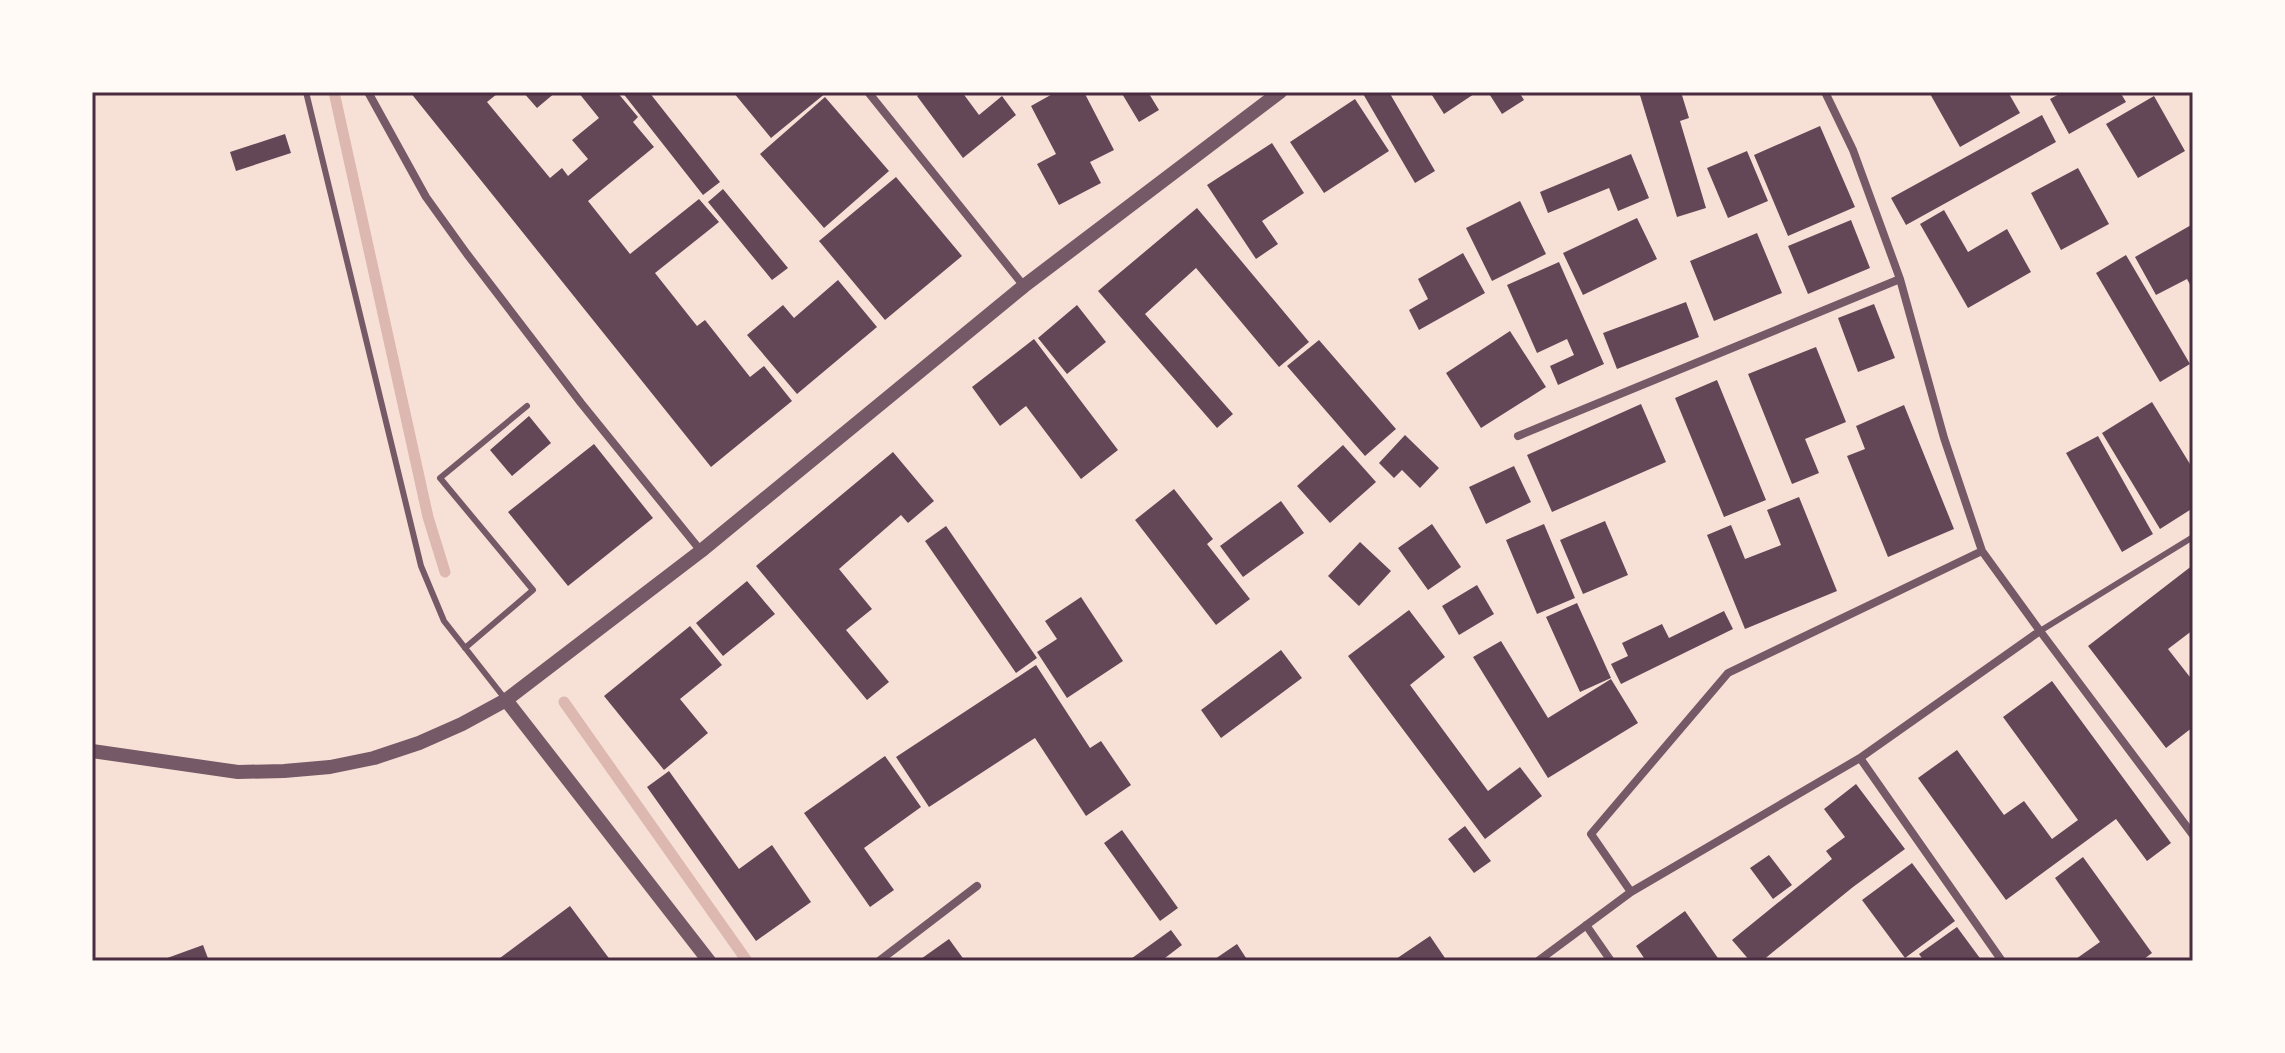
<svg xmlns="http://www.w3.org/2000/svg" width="2285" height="1053" viewBox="0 0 2285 1053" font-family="Rubik,sans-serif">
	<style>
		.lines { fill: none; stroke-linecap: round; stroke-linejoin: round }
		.stream { stroke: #dcb8b0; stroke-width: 11 }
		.building { fill: #644757 }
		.service { stroke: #755966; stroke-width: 6 }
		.minor { stroke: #755966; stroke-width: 8 }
		.tertiary { stroke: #755966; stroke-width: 14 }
		.neatline { fill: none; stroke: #4a2c40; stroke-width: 3 }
	</style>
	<rect width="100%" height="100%" fill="#f7e1d7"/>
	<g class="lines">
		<path class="stream" d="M334,92L428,517L445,572
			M564,702L747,961"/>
	</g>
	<path class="building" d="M410,92H495L497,94L487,102L550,178L562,168L568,176L588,159L572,140L599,118L578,92H617L638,117L633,122L654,147L588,201L630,254L699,199L719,222L655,273L697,326L705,320L750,377L764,366L792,401L711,467Z
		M523,92H556L537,108Z
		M622,92H649L720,182L703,195Z
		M733,92H827L771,138Z
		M922,92H962L979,115L1002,96L1016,115L963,158L917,96Z
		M1056,92H1084L1114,150L1090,162L1101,183L1059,205L1037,164L1056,154L1031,106Z
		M1121,92H1148L1159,110L1139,122Z
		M1362,92H1389L1435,171L1415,183Z
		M1430,92H1477L1444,114Z
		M1488,92H1519L1524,100L1502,114Z
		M1639,92H1681L1689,118L1680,121L1706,208L1677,217Z
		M1929,92H2008L2020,113L1960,147Z
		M2063,92H2120L2126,102L2069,134L2050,99Z
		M2154,96L2185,151L2138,178L2106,124Z
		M825,97L889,171L824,228L760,154Z
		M1355,99L1389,151L1324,193L1290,142Z
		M2042,115L2056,142L1906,225L1891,198Z
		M1820,126L1855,207L1788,236L1754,155Z
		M285,134L291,153L236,171L230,152Z
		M1272,143L1304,193L1262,221L1278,244L1256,259L1207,185Z
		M1747,151L1768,201L1728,218L1707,168Z
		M1631,154L1649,198L1618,211L1609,188L1548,213L1540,192Z
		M2078,168L2109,224L2061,250L2031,193Z
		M896,177L962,256L885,320L819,241Z
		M723,189L788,268L772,280L708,202Z
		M1520,201L1546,254L1492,281L1466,228Z
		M1197,208L1309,342L1279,367L1196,268L1145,314L1233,414L1217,428L1098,291Z
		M1944,210L1968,252L2007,229L2031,272L1968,308L1920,224Z
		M1637,218L1657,259L1583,295L1563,253Z
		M1851,220L1870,268L1808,294L1788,246Z
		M2193,224V290L2187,279L2156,295L2135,257Z
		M1757,233L1782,293L1714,321L1690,261Z
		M1463,253L1485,293L1419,330L1409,310L1428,299L1418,279Z
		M2126,255L2190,364L2160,382L2096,273Z
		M1559,262L1604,364L1558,385L1550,366L1574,355L1567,339L1537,353L1507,285Z
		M838,280L877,327L797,394L747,335L783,305L794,318Z
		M1686,302L1699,337L1617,369L1603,333Z
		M1874,304L1895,358L1858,372L1838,318Z
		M1077,305L1106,342L1067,374L1038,338Z
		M1510,331L1546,387L1481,428L1446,373Z
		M1034,339L1118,450L1081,479L1026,406L1000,426L972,387Z
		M1319,340L1396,429L1365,456L1287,366Z
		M1816,347L1846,422L1805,439L1819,473L1792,484L1748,374Z
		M1717,380L1766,500L1724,517L1675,398Z
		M2152,402L2193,469V508L2160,529L2102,433Z
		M1641,404L1666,462L1552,512L1527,455Z
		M1904,405L1954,529L1888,557L1847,456L1865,449L1856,426Z
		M529,416L551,443L512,476L490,450Z
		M1405,435L1439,468L1420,488L1402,470L1394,478L1379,463Z
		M2098,436L2153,534L2122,552L2066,453Z
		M594,444L653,518L568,586L508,512Z
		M1343,445L1376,482L1330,523L1297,486Z
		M893,452L934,501L908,523L901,515L839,569L872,609L846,630L889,682L867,700L756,566Z
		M1514,466L1531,502L1486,524L1469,487Z
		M1174,489L1213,539L1207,544L1250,599L1216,625L1135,520Z
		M1799,497L1837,591L1745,629L1707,535L1731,525L1745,559L1781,545L1767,510Z
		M1281,501L1304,533L1243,577L1220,546Z
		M1605,521L1628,575L1583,594L1560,540Z
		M1432,524L1461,567L1428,590L1398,548Z
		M1544,524L1575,598L1537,614L1506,540Z
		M946,526L1037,658L1016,673L925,541Z
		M1360,542L1391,571L1359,606L1328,576Z
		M2193,565V630L2168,649L2193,681V727L2166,748L2088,646Z
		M747,581L775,614L723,656L696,623Z
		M1477,585L1494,614L1459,635L1442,606Z
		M1081,597L1123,661L1067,698L1037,652L1057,639L1045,621Z
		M1577,603L1611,678L1580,692L1546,617Z
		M1409,610L1445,657L1410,685L1488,791L1520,767L1542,796L1485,839L1348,656Z
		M1724,611L1733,629L1621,684L1611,664L1628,656L1622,643L1662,624L1669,638Z
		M690,626L722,665L680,699L708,733L664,770L604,696Z
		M1501,641L1548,718L1611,679L1638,723L1548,778L1473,657Z
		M1281,650L1302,678L1221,738L1201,710Z
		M1036,665L1090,748L1101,741L1131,785L1086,816L1035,738L929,807L896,757Z
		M2052,681L2171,843L2147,861L2116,819L2006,900L1918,778L1957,750L2004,815L2024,801L2052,839L2078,820L2003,717Z
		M885,756L921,807L864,848L894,890L870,907L804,813Z
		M669,771L739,869L772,845L811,902L756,941L647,787Z
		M1856,784L1905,849L1853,887L1762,961H1750L1732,940L1832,859L1826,851L1845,837L1824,809Z
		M1465,826L1491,861L1474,873L1448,839Z
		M1122,830L1178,908L1160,921L1104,843Z
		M1769,855L1792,885L1773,899L1750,868Z
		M2083,857L2152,953L2144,959L2146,961H2073L2100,942L2055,878Z
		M1912,863L1955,921L1905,958L1862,900Z
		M570,906L611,961H496Z
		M1685,911L1720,961H1646L1636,946Z
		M1957,927L1982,961H1924L1919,954Z
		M1171,930L1182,945L1165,958L1167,961H1128Z
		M1430,936L1447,961H1393Z
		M949,939L965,961H918Z
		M1237,944L1248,961H1212Z
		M203,945L209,961H159Z"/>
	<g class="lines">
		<path class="service" d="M306,92L421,566L444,621L506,700
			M2040,631L2193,537
			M465,648L533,590L440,478L527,406"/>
		<path class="minor" d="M368,92L426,197L467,254L581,403L701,551
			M868,92L1024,286
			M1825,92L1853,150L1900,279L1944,438L1982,551L2040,631L2193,835
			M1518,436L1900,279
			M1860,758L2040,631
			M1631,892L1860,758L2002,961
			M1586,925L1611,961
			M879,961L977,886
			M1538,961L1631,892L1591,834L1728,673L1982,551"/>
		<path class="tertiary" d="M506,700L709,961
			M92,751L238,772L284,771L330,767L374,758L419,743L462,724L506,700L701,551L1024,286L1280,92"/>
	</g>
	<rect width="2285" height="1053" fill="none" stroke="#fffaf5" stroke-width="188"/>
	<rect x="94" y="94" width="2097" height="865" class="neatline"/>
</svg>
